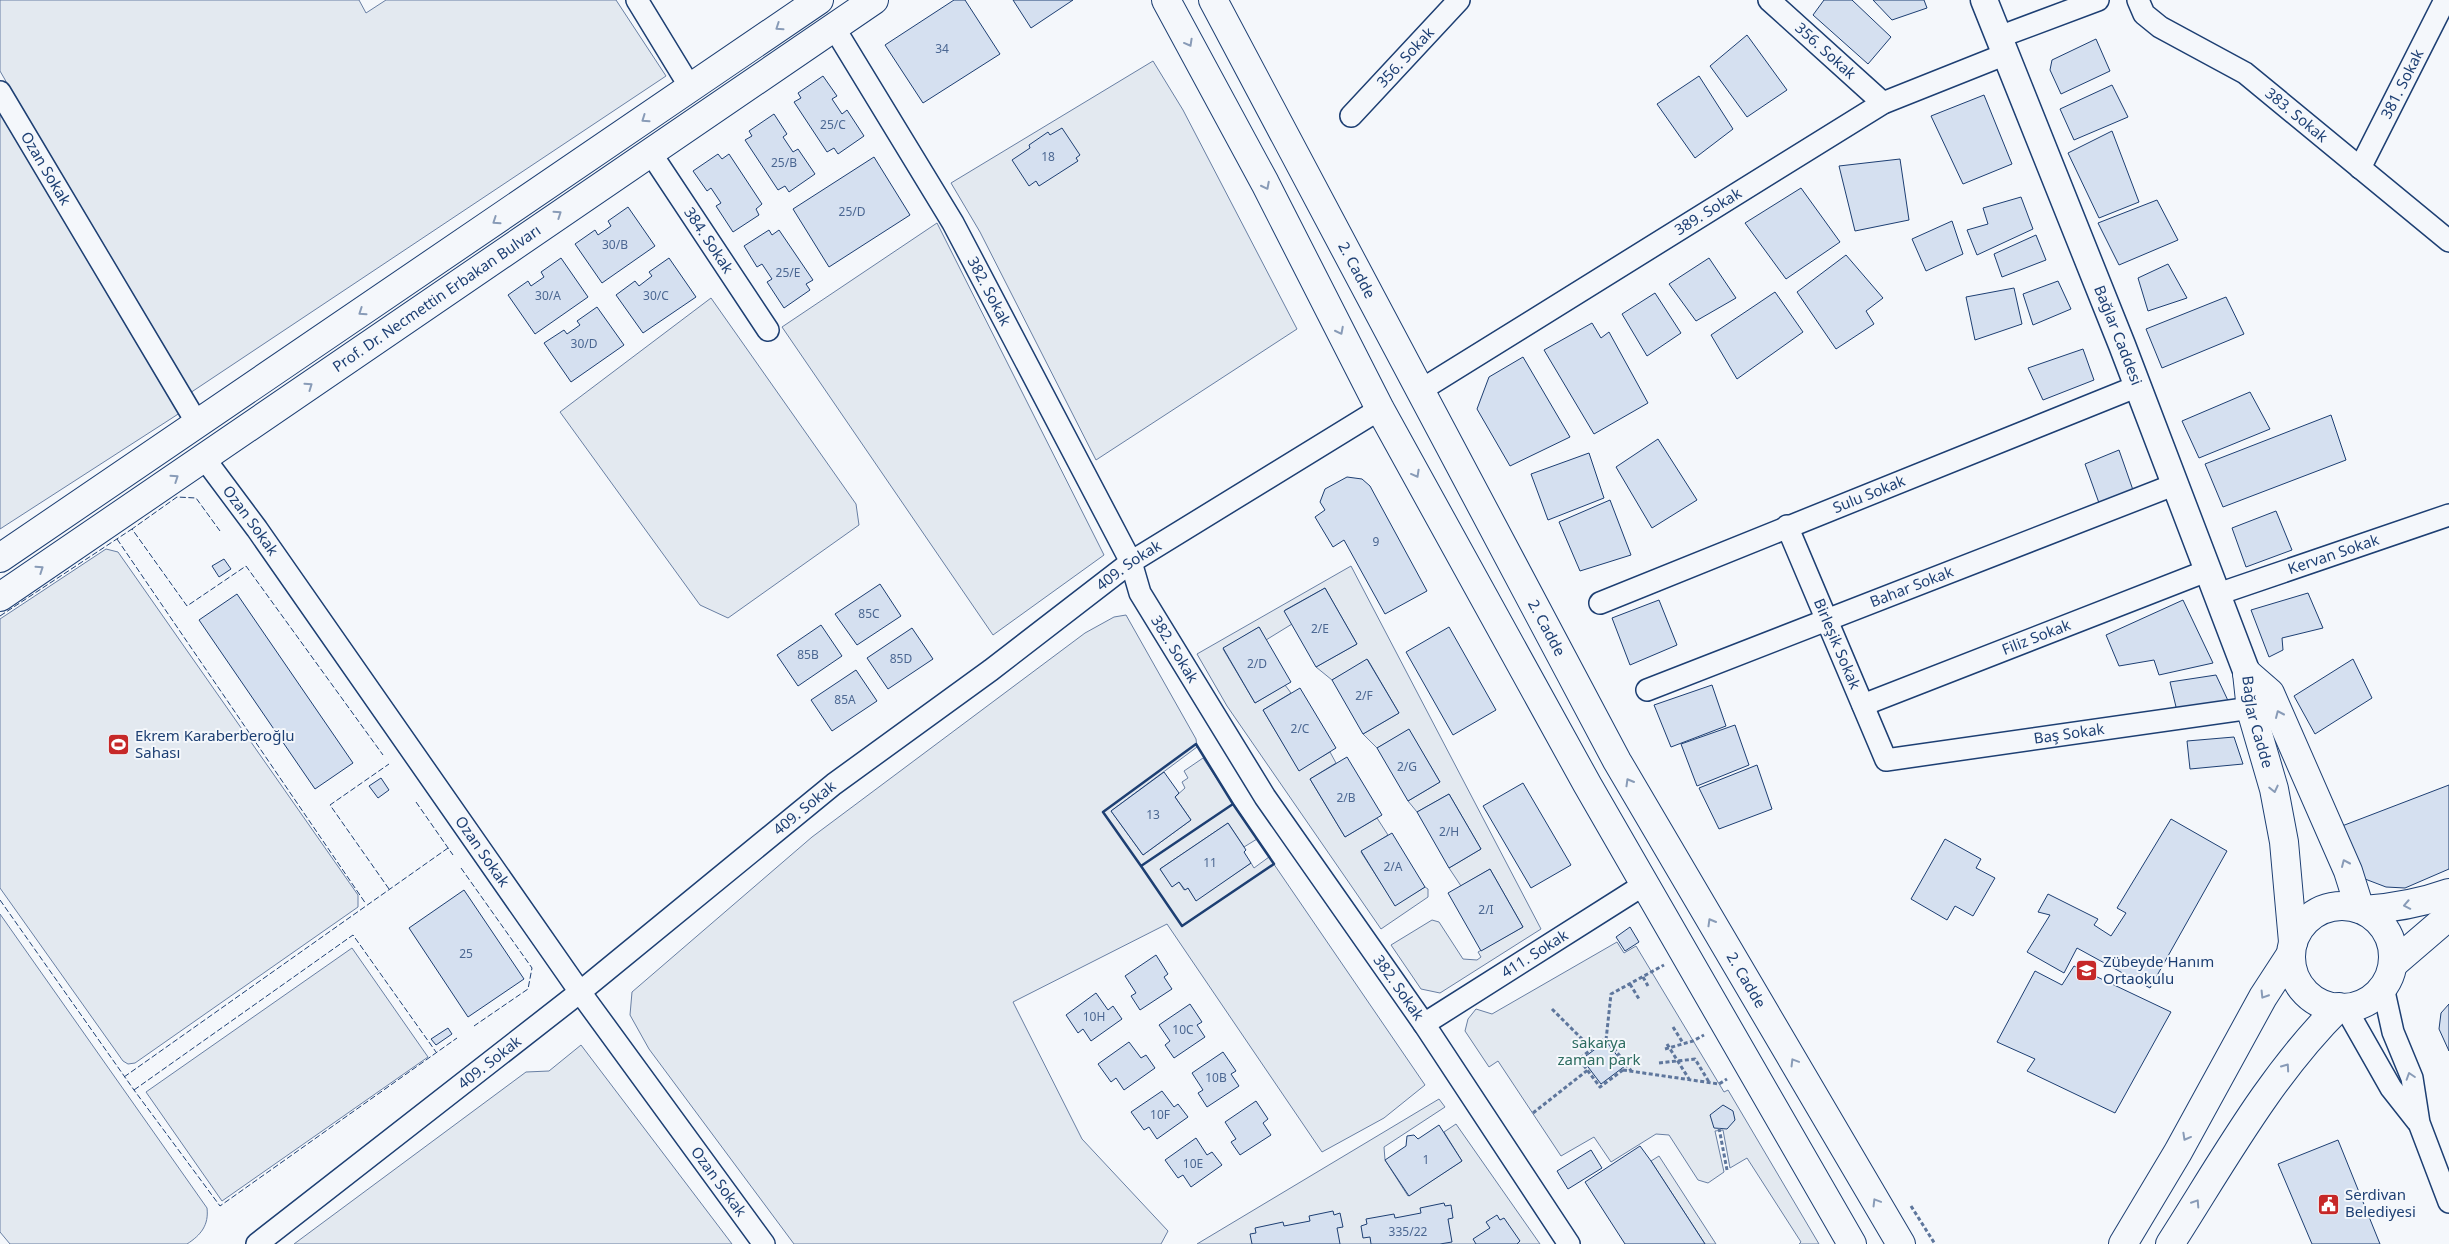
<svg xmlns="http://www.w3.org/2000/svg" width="2449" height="1244" viewBox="0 0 2449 1244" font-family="'Noto Sans',sans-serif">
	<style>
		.green { fill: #e3e9f0; stroke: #687fa3 }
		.building { fill: #d5e0f0; stroke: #1d3f73 }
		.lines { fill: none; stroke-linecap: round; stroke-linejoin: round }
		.minor-casing { stroke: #1d3f73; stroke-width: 24 }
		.tertiary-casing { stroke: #1d3f73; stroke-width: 29 }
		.secondary-casing { stroke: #1d3f73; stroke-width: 30 }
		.primary-casing { stroke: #1d3f73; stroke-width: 30 }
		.path { stroke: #5e769c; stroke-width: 3; stroke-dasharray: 4 2.5; stroke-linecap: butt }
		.minor { stroke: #f4f7fb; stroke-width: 21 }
		.tertiary { stroke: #f4f7fb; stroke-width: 26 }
		.secondary { stroke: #f4f7fb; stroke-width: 28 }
		.primary { stroke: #f4f7fb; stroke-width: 28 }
		.fence { stroke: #1d3f73; stroke-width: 1; stroke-dasharray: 6 2.5; stroke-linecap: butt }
		.wall { stroke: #1d3f73; stroke-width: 2.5 }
		.oneway { stroke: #889bb7 }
		.labels { text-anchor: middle; stroke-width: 4; stroke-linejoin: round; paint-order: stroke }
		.number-label { font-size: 12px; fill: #4b6792 }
		.street-label { font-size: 15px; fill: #1d3f73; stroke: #f4f7fb }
		.poi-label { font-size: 15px; fill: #1d3f73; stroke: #f4f7fb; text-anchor: start }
		.park-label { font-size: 15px; fill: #2c6c60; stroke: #f4f7fb }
	</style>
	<rect width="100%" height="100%" fill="#f4f7fb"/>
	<path class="green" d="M0,0H359L366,13L386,0H616L666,76L187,395L0,71Z
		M1153,61L1183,110L1297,329L1096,460L980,232L951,183Z
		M0,106L186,409L0,529Z
		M937,223L1104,555L993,635L782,327Z
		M711,298L856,504L859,525L728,618L700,605L560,412Z
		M106,549L118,552L358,895V907L135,1063L128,1064L123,1061L0,888V619Z
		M1351,566L1541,929L1440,993L1421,989L1391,945L1432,920L1439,922L1463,959L1477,960L1481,957L1478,952L1523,927L1490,869L1461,886L1449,868L1481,849L1449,794L1417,812L1408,801L1440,782L1409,730L1377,748L1363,734L1399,713L1368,660L1332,680L1316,667L1357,644L1325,588L1285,610L1292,624L1266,640L1259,627L1223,649L1255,703L1285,685L1291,693L1263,710L1299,770L1330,752L1336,763L1310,779L1345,837L1377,818L1388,835L1361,852L1395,905L1425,887L1428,889V897L1381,929L1227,706L1197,654Z
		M1126,615L1196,739L1197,747L1111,811L1143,855L1191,820L1175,797L1185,788L1182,782L1188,778L1184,771L1203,758L1257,839L1244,847L1228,823L1160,869L1172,886L1179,882L1184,890L1188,888L1196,900L1251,863L1254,868L1269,857L1425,1085L1384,1118L1322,1152L1167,924L1013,1002L1082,1139L1168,1231L1161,1244H794L649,1049L630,1015L632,992L812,837L1085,633L1114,617Z
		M0,914L207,1208C209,1225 201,1235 187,1244H10L0,1232Z
		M1617,942L1624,953L1636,946L1724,1092L1728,1090L1819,1244H1799L1801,1242L1747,1158L1730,1168L1723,1130L1715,1131L1724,1172L1708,1183L1698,1180L1669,1135L1656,1134L1611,1162L1594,1137L1561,1156L1498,1061L1489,1067L1465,1031L1468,1019L1476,1009L1492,1014Z
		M352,948L428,1057L222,1201L146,1092Z
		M581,1045L732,1244H294L526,1072L549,1071Z
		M1439,1099L1445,1107L1384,1147L1385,1160L1408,1196L1462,1161L1444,1132L1456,1124L1540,1244H1197Z
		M1659,1156L1716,1244H1705L1651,1161Z"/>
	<path class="building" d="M954,0H965L1000,54L923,103L885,45Z
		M1013,0H1073L1031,28Z
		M1824,0H1852L1891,37L1868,64L1813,15Z
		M1873,0H1924L1927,8L1892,20Z
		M1747,35L1787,90L1747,117L1710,66Z
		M2096,39L2110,71L2061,94L2050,70L2052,60Z
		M823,76L837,96L832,99L842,114L847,110L864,136L838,154L834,148L827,152L794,102L801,98L798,93Z
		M1699,76L1733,129L1695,158L1657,104Z
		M2112,85L2128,117L2074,140L2060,109Z
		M1984,95L2012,164L1963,184L1931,116Z
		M774,114L787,134L783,137L793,152L798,149L815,174L789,192L785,186L778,190L745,140L752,136L749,131Z
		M1062,128L1080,155L1076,158L1078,161L1039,186L1036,181L1029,186L1012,160L1030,148L1029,145L1048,132L1050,135Z
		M2112,131L2139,202L2099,218L2068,153Z
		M718,154L722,159L729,154L762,204L756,209L759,215L733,232L716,206L721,203L711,188L707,191L693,171Z
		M874,157L910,215L829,267L793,209Z
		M1900,159L1909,220L1855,231L1839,166Z
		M1801,188L1840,242L1786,279L1745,223Z
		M2021,197L2033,229L1977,255L1967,230L1988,224L1983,208Z
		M2157,200L2178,240L2119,265L2098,223Z
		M628,207L655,246L602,283L575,244L595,230L598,235L611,226L608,221Z
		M1952,221L1963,254L1926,271L1912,239Z
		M769,230L772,235L779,230L813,280L806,284L810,290L784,308L767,282L772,279L762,264L757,267L744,246Z
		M2036,235L2046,260L2002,277L1994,254Z
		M1846,255L1883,298L1866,311L1874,324L1836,349L1797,292Z
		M561,258L588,297L535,334L508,295L528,281L531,286L544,277L541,272Z
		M669,258L696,297L643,333L616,295L635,281L639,286L652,276L649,272Z
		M1709,258L1736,298L1696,321L1669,284Z
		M2168,264L2187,298L2148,311L2138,278Z
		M2058,281L2071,309L2033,325L2023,294Z
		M2014,288L2022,324L1975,340L1966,297Z
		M1775,292L1803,332L1737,379L1711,335Z
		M1655,293L1681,333L1647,356L1622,314Z
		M2226,297L2244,334L2162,368L2146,329Z
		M597,307L624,345L571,382L544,343L564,330L567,334L580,325L577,321Z
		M1592,323L1601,338L1609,332L1648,403L1594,434L1544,350Z
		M2083,349L2094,380L2043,400L2028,368Z
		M1523,357L1570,437L1510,466L1477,409L1489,377Z
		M2250,392L2270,429L2199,458L2182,421Z
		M2331,415L2346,460L2223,507L2205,464Z
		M1658,439L1697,500L1652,528L1616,467Z
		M2119,450L2133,490L2099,503L2085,464Z
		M1589,453L1604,498L1548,520L1531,474Z
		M1347,477L1362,479L1370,486L1427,591L1385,614L1344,540L1333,547L1315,517L1325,510L1320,502L1325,489Z
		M1610,500L1631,555L1580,571L1559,522Z
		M2276,511L2292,550L2246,567L2232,528Z
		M224,559L231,569L219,577L212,566Z
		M880,584L901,616L857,645L835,614Z
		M1325,588L1357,644L1316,667L1284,611Z
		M2308,593L2323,628L2282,638L2283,650L2269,657L2251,610Z
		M237,594L353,763L315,789L199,620Z
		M1659,600L1677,645L1630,665L1612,618Z
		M2183,600L2213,663L2159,675L2154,660L2119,666L2106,635Z
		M821,625L842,656L798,686L777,655Z
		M1259,627L1291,682L1255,703L1223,648Z
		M1449,627L1496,710L1453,735L1406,652Z
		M912,628L933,659L888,689L867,658Z
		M1367,659L1399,713L1363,734L1332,680Z
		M2353,659L2372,698L2315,734L2294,696Z
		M856,670L877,701L832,731L811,700Z
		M2216,675L2231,707L2177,711L2170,682Z
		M1712,685L1726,726L1671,747L1654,705Z
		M1300,688L1336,748L1299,771L1263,710Z
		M1735,725L1749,765L1697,786L1681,744Z
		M1409,729L1440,782L1408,801L1377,748Z
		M2234,737L2243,764L2190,769L2187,741Z
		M1347,757L1382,815L1345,837L1310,779Z
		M1757,765L1772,809L1719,829L1699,788Z
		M1164,772L1179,793L1175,797L1191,820L1143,855L1111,811Z
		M381,778L389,790L378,798L369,786Z
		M1523,783L1571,865L1531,888L1483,806Z
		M2449,785V869L2405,888L2386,887L2365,879L2342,826Z
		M1449,794L1481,849L1449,868L1417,812Z
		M2171,819L2227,851L2150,988L2077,948L2064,973L2027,952L2050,915L2038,912L2048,894L2098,919L2094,925L2111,936L2126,913L2117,908Z
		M1228,823L1246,850L1244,852L1251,863L1196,901L1188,888L1185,890L1179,882L1172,887L1160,869Z
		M1392,833L1425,887L1395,906L1361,851Z
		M1945,839L1981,859L1976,868L1995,878L1973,916L1955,906L1947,920L1911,899Z
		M1490,869L1523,927L1481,951L1448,893Z
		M464,890L524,979L468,1017L409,928Z
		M1630,927L1639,942L1625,951L1616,937Z
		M1156,955L1168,974L1164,977L1172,989L1140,1010L1131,996L1136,993L1125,976Z
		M2074,966L2171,1012L2115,1113L2027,1071L2035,1059L1997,1042L2035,971L2062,985Z
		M1096,993L1108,1010L1113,1006L1122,1019L1091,1041L1083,1029L1078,1033L1066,1015Z
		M1190,1004L1202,1022L1197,1025L1205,1037L1174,1058L1165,1045L1170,1041L1159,1025Z
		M2449,1004V1051L2439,1029L2441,1013Z
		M448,1028L452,1034L436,1045L431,1039Z
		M1606,1041L1625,1066L1601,1084L1582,1059Z
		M1129,1042L1141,1058L1146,1055L1155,1068L1124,1090L1116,1078L1111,1082L1098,1064Z
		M1223,1052L1236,1071L1231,1074L1239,1086L1207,1107L1198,1093L1203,1090L1192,1073Z
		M1162,1091L1174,1107L1178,1104L1188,1117L1157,1139L1149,1127L1144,1130L1131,1112Z
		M1256,1101L1268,1119L1263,1123L1271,1135L1240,1155L1231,1142L1236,1139L1225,1122Z
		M1723,1105L1733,1111L1735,1120L1727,1129L1714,1128L1710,1115Z
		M1439,1125L1462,1161L1409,1196L1385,1160L1406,1146L1407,1136L1414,1135L1418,1139Z
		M1196,1138L1207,1155L1212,1152L1222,1165L1191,1187L1183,1175L1178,1178L1165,1160Z
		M2338,1140L2380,1244H2312L2278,1164Z
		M1640,1146L1651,1161L1705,1244H1625L1585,1182Z
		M1591,1150L1602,1168L1568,1189L1557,1171Z
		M1444,1203L1445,1206L1451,1205L1453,1218L1448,1219L1452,1242L1440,1244H1371L1370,1237L1363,1238L1361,1226L1367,1224L1366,1219L1394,1214L1395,1218L1421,1213L1420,1208Z
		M1333,1211L1334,1215L1340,1213L1343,1227L1337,1228L1340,1244H1252L1250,1234L1256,1233L1255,1228L1283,1222L1284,1226L1310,1221L1309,1216Z
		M1497,1215L1500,1220L1504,1218L1520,1241L1517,1244H1476L1473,1239L1490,1228L1486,1222Z"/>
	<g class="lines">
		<defs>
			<g id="minor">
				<path d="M637,0L690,87"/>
				<path id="s1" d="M1769,0L1883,103"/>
				<path id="s2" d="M2138,0L2144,14L2160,27L2245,73L2449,241"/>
				<path id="s3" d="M833,26L953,223L1131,562L1140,593L1265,797L1424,1024L1569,1244"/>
				<path d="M1999,37L2098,0"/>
				<path id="s4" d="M0,92L191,413L200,422"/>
				<path id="s5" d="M1351,116L1459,0"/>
				<path id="s6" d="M650,152L768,330"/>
				<path id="s7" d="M2360,168L2445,0"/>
				<path id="s8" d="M1421,390L1883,103L2006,54"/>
				<path id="s9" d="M204,458L257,529L580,992L764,1244"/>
				<path id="s10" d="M1787,526L1886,760L2251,708"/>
				<path id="s11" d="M2218,594L2449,515"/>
				<path id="s12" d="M1600,603L2138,386"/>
				<path id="s13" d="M1647,690L2176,484"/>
				<path id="s14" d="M1863,705L2209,570"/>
				<path d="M2383,987L2393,1032L2412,1078L2419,1123L2449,1202"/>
				<path d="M2345,1007L2391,1088L2417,1121"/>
				<path id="s15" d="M1424,1024L1645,884"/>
				<path id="s16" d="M257,1244L580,992L834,784L991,670L1131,562L1380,409"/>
			</g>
			<g id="tertiary">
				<path id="s17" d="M1984,0L2122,345L2247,673"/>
			</g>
			<g id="secondary">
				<path d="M0,558L819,0"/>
				<path id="s18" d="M0,597L874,0"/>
				<path id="s19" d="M2247,673L2251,710L2274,789L2284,842L2293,942"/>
				<path d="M2247,673L2270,693L2348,871L2360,909"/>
				<circle cx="2342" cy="957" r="51"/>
				<path d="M2364,910C2394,908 2421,903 2449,893"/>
				<path d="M2393,964L2449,916"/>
				<path d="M2123,1244L2178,1152L2263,997L2291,954"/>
				<path d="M2170,1244C2222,1163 2270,1075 2339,1007"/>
			</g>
			<g id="primary">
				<path d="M1166,0L1265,183L1380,409L1587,784L1852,1244"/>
				<path id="s20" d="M1213,0L1617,761L1901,1244"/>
			</g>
		</defs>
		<use href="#minor" class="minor-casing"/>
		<use href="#tertiary" class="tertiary-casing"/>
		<use href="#secondary" class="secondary-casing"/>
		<use href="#primary" class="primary-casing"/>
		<path class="path" d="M1643,977L1648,986
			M1630,984L1639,999
			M1552,1009L1593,1050
			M1673,1027L1683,1043
			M1606,1040L1611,994L1664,965
			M1667,1044L1689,1079
			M1665,1049L1693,1041L1704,1035
			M1659,1063L1695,1059L1709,1082
			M1623,1070L1600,1087L1579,1059L1606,1038L1632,1072
			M1623,1070L1719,1084L1727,1079
			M1533,1113L1589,1069
			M1719,1128L1727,1170
			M1911,1206L1935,1244"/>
		<use href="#minor" class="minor"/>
		<use href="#tertiary" class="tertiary"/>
		<use href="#secondary" class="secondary"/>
		<use href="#primary" class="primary"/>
		<path class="fence" d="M220,531L196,498L177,497L132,529L187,606L246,566L383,755
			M117,539L366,904
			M0,616L132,529
			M416,802L453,855
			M461,868L532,968L528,989L474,1026
			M389,889L330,805L389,764
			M0,900L134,1090L220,1206L457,1038
			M124,1077L448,848
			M134,1090L353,935L436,1052"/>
		<path class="wall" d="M1141,866L1103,812L1196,744L1233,804L1141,866L1182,926L1274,864L1233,804"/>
	</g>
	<defs><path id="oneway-chevron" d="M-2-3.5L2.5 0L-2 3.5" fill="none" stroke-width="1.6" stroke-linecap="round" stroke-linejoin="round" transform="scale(1.25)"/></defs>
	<g class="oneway">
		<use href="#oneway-chevron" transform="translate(779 27) rotate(146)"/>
		<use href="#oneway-chevron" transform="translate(1189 43) rotate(61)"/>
		<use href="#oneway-chevron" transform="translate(645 119) rotate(145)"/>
		<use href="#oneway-chevron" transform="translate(1266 186) rotate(63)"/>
		<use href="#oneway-chevron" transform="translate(558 214) rotate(-34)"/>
		<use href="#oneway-chevron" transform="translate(496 221) rotate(146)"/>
		<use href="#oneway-chevron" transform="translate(362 312) rotate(146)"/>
		<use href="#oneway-chevron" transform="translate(1340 331) rotate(63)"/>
		<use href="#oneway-chevron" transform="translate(309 386) rotate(-35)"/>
		<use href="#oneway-chevron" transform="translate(1416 474) rotate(61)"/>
		<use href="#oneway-chevron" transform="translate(175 478) rotate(-34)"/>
		<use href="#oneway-chevron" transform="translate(40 569) rotate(-34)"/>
		<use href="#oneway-chevron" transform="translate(2279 714) rotate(-114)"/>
		<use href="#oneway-chevron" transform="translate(1629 782) rotate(-120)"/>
		<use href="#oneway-chevron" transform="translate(2274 789) rotate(77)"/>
		<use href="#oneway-chevron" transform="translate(2345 863) rotate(-114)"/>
		<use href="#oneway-chevron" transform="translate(2407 905) rotate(169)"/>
		<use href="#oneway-chevron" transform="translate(1711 922) rotate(-120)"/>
		<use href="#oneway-chevron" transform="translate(2264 995) rotate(122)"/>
		<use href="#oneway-chevron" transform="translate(1794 1062) rotate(-121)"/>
		<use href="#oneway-chevron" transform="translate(2286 1067) rotate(-55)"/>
		<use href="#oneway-chevron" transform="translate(2410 1076) rotate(-108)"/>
		<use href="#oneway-chevron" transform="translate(2186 1137) rotate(119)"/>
		<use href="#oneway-chevron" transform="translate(1876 1202) rotate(-121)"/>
		<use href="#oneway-chevron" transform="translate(2196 1203) rotate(-57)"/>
	</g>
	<defs>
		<symbol id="stadium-square" viewBox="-11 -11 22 22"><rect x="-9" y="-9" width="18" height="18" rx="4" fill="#c62828" stroke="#f4f7fb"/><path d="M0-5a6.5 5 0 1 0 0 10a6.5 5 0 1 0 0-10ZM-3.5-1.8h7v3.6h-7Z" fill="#fff"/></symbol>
		<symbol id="school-square" viewBox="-11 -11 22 22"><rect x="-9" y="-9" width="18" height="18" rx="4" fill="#c62828" stroke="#f4f7fb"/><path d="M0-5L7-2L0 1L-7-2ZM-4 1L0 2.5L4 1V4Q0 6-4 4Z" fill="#fff"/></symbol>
		<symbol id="civic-square" viewBox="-11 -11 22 22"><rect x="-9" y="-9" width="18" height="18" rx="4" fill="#c62828" stroke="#f4f7fb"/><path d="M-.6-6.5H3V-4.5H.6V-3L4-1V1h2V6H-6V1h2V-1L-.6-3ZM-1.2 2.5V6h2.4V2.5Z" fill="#fff"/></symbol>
	</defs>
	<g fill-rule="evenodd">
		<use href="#stadium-square" x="106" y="732" width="25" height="25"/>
		<use href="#school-square" x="2074" y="958" width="25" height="25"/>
		<use href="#civic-square" x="2316" y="1192" width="25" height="25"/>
	</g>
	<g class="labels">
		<g class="number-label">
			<text x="942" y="53">34</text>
			<text x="833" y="129">25/C</text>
			<text x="1048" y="161">18</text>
			<text x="784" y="167">25/B</text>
			<text x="852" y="216">25/D</text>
			<text x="615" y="249">30/B</text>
			<text x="788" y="277">25/E</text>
			<text x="548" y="300">30/A</text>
			<text x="656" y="300">30/C</text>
			<text x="584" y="348">30/D</text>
			<text x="1376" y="546">9</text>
			<text x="869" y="618">85C</text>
			<text x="1320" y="633">2/E</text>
			<text x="808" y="659">85B</text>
			<text x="901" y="663">85D</text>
			<text x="1257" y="668">2/D</text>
			<text x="1364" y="700">2/F</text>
			<text x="845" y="704">85A</text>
			<text x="1300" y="733">2/C</text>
			<text x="1407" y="771">2/G</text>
			<text x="1346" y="802">2/B</text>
			<text x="1153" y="819">13</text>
			<text x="1449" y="836">2/H</text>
			<text x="1210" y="867">11</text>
			<text x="1393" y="871">2/A</text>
			<text x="1486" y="914">2/I</text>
			<text x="466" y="958">25</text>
			<text x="1094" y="1021">10H</text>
			<text x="1183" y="1034">10C</text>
			<text x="1216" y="1082">10B</text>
			<text x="1160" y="1119">10F</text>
			<text x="1426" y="1164">1</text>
			<text x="1193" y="1168">10E</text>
			<text x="1408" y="1236">335/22</text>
		</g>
		<g class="street-label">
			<text dy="5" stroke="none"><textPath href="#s1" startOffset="76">356. Sokak</textPath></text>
			<text dy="5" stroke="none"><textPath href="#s5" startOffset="80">356. Sokak</textPath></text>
			<text dy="5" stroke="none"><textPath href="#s7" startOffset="94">381. Sokak</textPath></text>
			<text dy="5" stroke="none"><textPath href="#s2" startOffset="199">383. Sokak</textPath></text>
			<text dy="5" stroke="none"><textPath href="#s4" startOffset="89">Ozan Sokak</textPath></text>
			<text dy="5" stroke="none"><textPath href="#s8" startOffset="338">389. Sokak</textPath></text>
			<text dy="5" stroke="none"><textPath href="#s6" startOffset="106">384. Sokak</textPath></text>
			<text dy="5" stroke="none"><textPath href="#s20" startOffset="306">2. Cadde</textPath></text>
			<text dy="5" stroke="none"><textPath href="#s3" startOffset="308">382. Sokak</textPath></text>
			<text dy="5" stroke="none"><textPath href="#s18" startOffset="529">Prof. Dr. Necmettin Erbakan Bulvarı</textPath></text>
			<text dy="5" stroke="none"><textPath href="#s17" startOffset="361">Bağlar Caddesi</textPath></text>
			<text dy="5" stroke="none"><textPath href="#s12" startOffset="290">Sulu Sokak</textPath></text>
			<text dy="5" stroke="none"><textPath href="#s9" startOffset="78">Ozan Sokak</textPath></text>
			<text dy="5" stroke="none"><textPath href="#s11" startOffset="122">Kervan Sokak</textPath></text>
			<text dy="5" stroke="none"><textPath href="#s16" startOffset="1105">409. Sokak</textPath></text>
			<text dy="5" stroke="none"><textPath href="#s13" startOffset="284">Bahar Sokak</textPath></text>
			<text dy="5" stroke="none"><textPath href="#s20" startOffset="711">2. Cadde</textPath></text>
			<text dy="5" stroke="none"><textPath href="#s14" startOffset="186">Filiz Sokak</textPath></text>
			<text dy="5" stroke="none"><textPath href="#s10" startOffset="128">Birleşik Sokak</textPath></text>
			<text dy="5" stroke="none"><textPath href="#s3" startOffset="712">382. Sokak</textPath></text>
			<text dy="5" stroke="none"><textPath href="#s19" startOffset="50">Bağlar Cadde</textPath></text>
			<text dy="5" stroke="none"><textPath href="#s10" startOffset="439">Baş Sokak</textPath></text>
			<text dy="5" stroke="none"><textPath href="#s16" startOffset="700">409. Sokak</textPath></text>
			<text dy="5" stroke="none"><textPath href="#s9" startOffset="482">Ozan Sokak</textPath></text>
			<text dy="5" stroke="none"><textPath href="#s15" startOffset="131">411. Sokak</textPath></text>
			<text dy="5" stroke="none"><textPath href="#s20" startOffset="1116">2. Cadde</textPath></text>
			<text dy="5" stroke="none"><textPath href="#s3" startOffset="1118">382. Sokak</textPath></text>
			<text dy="5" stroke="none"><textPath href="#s16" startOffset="295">409. Sokak</textPath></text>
			<text dy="5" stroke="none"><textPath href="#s9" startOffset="888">Ozan Sokak</textPath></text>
		</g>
		<g class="poi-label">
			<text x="135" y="741">Ekrem Karaberberoğlu<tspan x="135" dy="17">Sahası</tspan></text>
			<text x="2103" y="967">Zübeyde Hanım<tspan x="2103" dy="17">Ortaokulu</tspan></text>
			<text x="2345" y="1200">Serdivan<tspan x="2345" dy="17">Belediyesi</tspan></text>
		</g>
		<g class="park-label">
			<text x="1599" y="1048">sakarya<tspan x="1599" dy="17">zaman park</tspan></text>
		</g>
	</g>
</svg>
